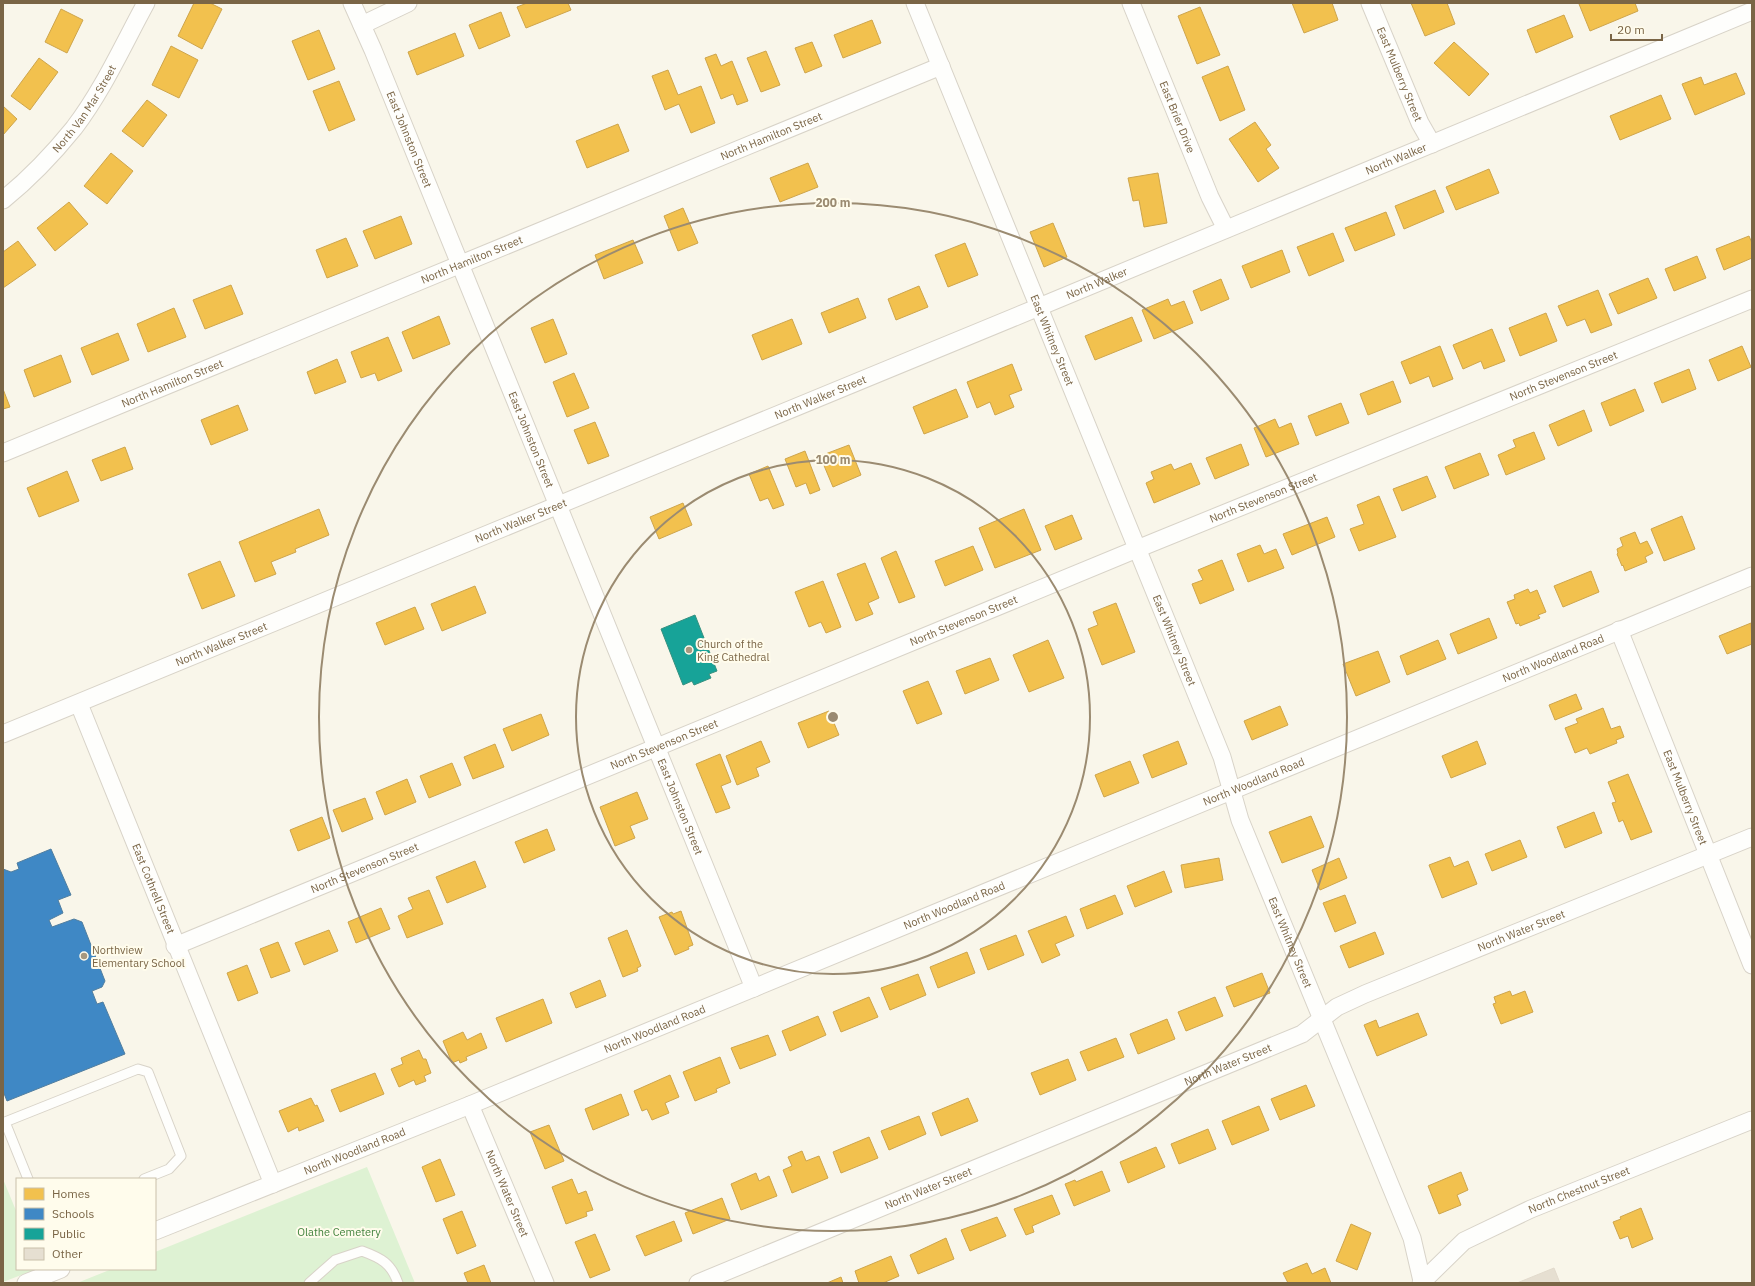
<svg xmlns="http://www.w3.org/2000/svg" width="1755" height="1286" viewBox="0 0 1755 1286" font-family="'IBM Plex Sans',sans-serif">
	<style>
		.green { fill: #def2d3 }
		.homes { fill: #f2c14e; stroke: #cea54c }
		.schools { fill: #3f88c5; stroke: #517e9f }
		.public { fill: #17a398; stroke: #35907f }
		.building { fill: #e6dfd1; stroke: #e2dacc }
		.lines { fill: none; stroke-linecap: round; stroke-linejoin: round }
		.lane-casing { stroke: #d8d3c8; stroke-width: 11 }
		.street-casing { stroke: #d8d3c8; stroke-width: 19 }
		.lane { stroke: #fefefc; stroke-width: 9 }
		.street { stroke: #fefefc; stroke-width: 17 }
		.ring { fill: none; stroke: #9b8b71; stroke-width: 2 }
		.poi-dot { fill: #a6987f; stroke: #fffcec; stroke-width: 1.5 }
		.labels { text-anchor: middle; stroke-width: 4; stroke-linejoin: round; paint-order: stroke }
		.street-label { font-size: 11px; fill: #7a6546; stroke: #fffcec }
		.poi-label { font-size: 11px; fill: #7a6546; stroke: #fffcec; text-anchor: start }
		.park-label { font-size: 11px; fill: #41823c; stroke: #fffcec }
		.centre { fill: #9b8b71; stroke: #fffcec; stroke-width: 2 }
		.ring-label { font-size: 12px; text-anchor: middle; font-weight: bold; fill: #9b8b71; stroke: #fffcec; stroke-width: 4; stroke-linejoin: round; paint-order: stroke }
	</style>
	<rect width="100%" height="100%" fill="#f9f6ea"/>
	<path class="green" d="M367,1167L415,1283H77L112,1269H155V1252Z
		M3,1179L17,1213V1269H37L3,1282Z"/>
	<path class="homes" d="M194,3H210L222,9L202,49L178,36Z
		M527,3H568L571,10L526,28L517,7Z
		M1292,3H1332L1338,20L1304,33Z
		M1411,3H1447L1455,24L1425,36Z
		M1582,3H1635L1638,11L1590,31L1579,4Z
		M1200,7L1220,55L1197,64L1178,16Z
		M61,9L83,20L67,53L45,42Z
		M501,12L510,36L479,49L469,25Z
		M1564,15L1573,37L1536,53L1527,30Z
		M872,20L881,43L843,58L834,35Z
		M319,30L335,69L308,80L292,41Z
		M455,33L464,56L417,75L408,52Z
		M812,42L822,66L805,73L795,48Z
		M1454,42L1489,74L1469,96L1434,63Z
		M171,46L198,60L179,98L152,85Z
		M766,51L780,85L761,92L747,58Z
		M716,54L721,66L732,61L748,101L737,105L733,94L721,99L705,58Z
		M39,58L58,72L30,110L11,96Z
		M1228,66L1245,110L1220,121L1202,77Z
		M668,70L678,95L701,86L715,123L691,133L679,104L665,110L652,76Z
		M1736,73L1745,94L1695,115L1682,84L1701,77L1704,85Z
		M339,81L355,120L329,131L313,91Z
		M1661,95L1671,119L1620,140L1610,116Z
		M147,100L167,115L143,147L122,131Z
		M3,106L17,119L3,135Z
		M1255,122L1271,145L1266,149L1279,168L1258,182L1229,139Z
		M618,124L629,151L587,168L576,141Z
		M111,153L133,171L107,204L84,186Z
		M808,163L818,187L780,202L770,178Z
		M1489,169L1499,193L1456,210L1446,187Z
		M1158,173L1167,223L1144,227L1139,200L1133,201L1128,178Z
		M1435,190L1444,212L1404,229L1395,206Z
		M69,202L88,224L55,251L37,228Z
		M683,208L698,243L678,251L664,216Z
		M1386,212L1395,235L1355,251L1345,228Z
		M401,216L412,244L375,259L363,231Z
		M1053,223L1067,257L1044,267L1030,232Z
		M1333,233L1344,261L1309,276L1297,247Z
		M1749,236L1752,243V258L1724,270L1716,249Z
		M346,238L358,266L327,278L316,250Z
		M633,240L643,263L604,279L595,255Z
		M18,241L36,265L3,288V252Z
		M965,243L978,275L948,287L935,255Z
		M1282,250L1290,272L1251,288L1242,266Z
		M1697,256L1706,278L1674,291L1665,269Z
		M1648,278L1657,298L1618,314L1609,294Z
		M1221,279L1229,299L1201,311L1193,291Z
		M231,285L243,314L205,329L193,300Z
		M919,286L928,307L896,320L888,299Z
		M1598,290L1612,325L1591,333L1585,319L1567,326L1558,306Z
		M858,298L866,318L829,333L821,313Z
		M1168,299L1171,306L1184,301L1193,323L1154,339L1142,310Z
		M174,308L186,337L148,352L137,324Z
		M1546,313L1557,341L1520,356L1509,328Z
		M439,316L450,344L413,359L402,332Z
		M1132,317L1142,341L1095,360L1085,336Z
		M553,319L567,354L545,363L531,328Z
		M792,319L802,344L762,360L752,335Z
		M1492,329L1505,361L1484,369L1481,361L1463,369L1453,345Z
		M118,333L129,360L92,375L81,348Z
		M388,337L402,371L378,381L375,373L361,378L351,352Z
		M1440,346L1453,379L1433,387L1429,376L1410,384L1401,362Z
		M1742,346L1751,367L1718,381L1709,360Z
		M61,355L71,382L34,397L24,370Z
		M337,359L346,382L315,394L307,372Z
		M1012,364L1022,390L1009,395L1014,407L995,415L990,402L977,408L967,382Z
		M1689,369L1696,389L1662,403L1654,383Z
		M574,373L589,408L567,417L553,382Z
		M1393,381L1401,402L1368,415L1360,394Z
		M3,389L10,407L3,409Z
		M956,389L968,417L924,434L913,407Z
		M1635,389L1644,411L1610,426L1601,403Z
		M1341,403L1349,423L1316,436L1308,416Z
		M238,405L248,430L211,445L201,420Z
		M1584,410L1592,431L1558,446L1549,425Z
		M1275,419L1279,428L1291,423L1299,444L1266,457L1254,428Z
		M595,422L609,456L588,464L574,430Z
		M1534,432L1545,459L1506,475L1498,455L1516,447L1513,440Z
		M1241,444L1249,465L1215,479L1206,458Z
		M849,445L861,475L833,487L820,456Z
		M125,447L133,469L101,481L92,460Z
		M805,451L820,490L810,494L806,483L796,487L785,459Z
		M1480,453L1489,475L1454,489L1445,467Z
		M1191,463L1200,484L1154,503L1146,483L1154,479L1151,472L1171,464L1174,470Z
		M768,466L784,505L773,509L768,498L760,501L749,474Z
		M67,471L79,501L39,517L27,488Z
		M1427,476L1436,497L1402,511L1393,489Z
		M1379,496L1396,537L1359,551L1350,529L1364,524L1357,505Z
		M683,503L692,525L659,539L650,517Z
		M319,509L329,535L295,549L296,552L271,562L276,574L255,582L239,542Z
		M1024,509L1041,550L995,568L979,528Z
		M1072,515L1082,539L1055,550L1045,526Z
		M1682,516L1695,549L1664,561L1651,529Z
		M1327,517L1335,537L1292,555L1283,534Z
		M1635,532L1640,544L1647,541L1653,553L1645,557L1647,562L1625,571L1623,565L1622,566L1617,554L1618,553L1617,549L1623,546L1620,538Z
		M1260,545L1264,554L1276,549L1284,568L1248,582L1237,554Z
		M973,546L983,570L945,586L935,561Z
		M896,551L915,597L899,603L881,558Z
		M1222,560L1234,590L1200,604L1192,584L1203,580L1198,570Z
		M220,561L235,596L202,609L188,574Z
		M865,563L879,598L868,603L873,614L856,621L837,574Z
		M1591,571L1599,592L1563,607L1554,586Z
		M823,581L841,627L826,633L821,622L809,627L795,592Z
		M475,586L486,613L442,631L431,604Z
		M1528,589L1530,593L1537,590L1546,612L1538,615L1540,618L1520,626L1519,623L1516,624L1507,602L1515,599L1514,595Z
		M1116,603L1135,652L1102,665L1088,629L1098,625L1093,612Z
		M415,607L424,629L385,645L376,623Z
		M1489,618L1497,638L1458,654L1450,634Z
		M1751,623L1752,644L1727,654L1719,636Z
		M1048,640L1064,678L1029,692L1013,655Z
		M1438,640L1446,659L1407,675L1400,656Z
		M1378,651L1390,682L1356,696L1343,664Z
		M990,658L999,680L965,694L956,671Z
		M928,681L942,714L917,724L903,691Z
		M1576,694L1582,709L1555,720L1549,705Z
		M1280,706L1288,725L1252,740L1244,721Z
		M1603,708L1611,729L1620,726L1624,737L1616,740L1617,743L1590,754L1587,748L1575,753L1565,728L1578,723L1576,719Z
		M829,711L839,735L808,748L798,723Z
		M541,714L549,735L512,751L503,729Z
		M761,741L770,762L756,768L759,776L737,785L726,756Z
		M1178,741L1187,764L1152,778L1143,755Z
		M1477,741L1486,764L1451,778L1442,756Z
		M495,744L504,767L473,779L464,757Z
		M720,754L731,782L721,786L730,808L716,813L696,764Z
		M1130,761L1139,783L1104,797L1095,775Z
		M452,763L461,785L429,798L420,776Z
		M1628,774L1652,832L1631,840L1623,820L1619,822L1612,803L1616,802L1608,782Z
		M407,779L416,802L385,815L376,792Z
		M637,792L648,819L630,826L635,838L615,846L600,807Z
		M365,798L373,819L342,832L333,810Z
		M1594,812L1602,833L1565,848L1557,827Z
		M1311,816L1324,847L1282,863L1269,832Z
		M322,817L330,838L298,851L290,830Z
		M547,829L555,850L524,863L515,842Z
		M1520,840L1527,857L1492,871L1485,854Z
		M1450,857L1454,867L1468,861L1477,884L1442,898L1429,865Z
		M1219,858L1223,880L1185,888L1181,865Z
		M1339,858L1347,878L1320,890L1312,870Z
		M475,861L486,887L447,903L436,877Z
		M1164,871L1172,892L1135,907L1127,886Z
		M429,890L443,924L407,938L398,916L413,909L408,898Z
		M1115,895L1123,914L1087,929L1080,909Z
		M1345,895L1356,923L1335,932L1323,903Z
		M381,908L390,929L356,943L348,922Z
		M681,911L693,945L688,947L689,949L675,955L659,917L672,912L673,914Z
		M1066,916L1074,936L1055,944L1060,955L1042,963L1028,931Z
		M329,930L338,951L304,965L295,943Z
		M627,930L641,966L637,968L638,971L623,977L608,938Z
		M1375,932L1384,954L1349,968L1340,946Z
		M1016,935L1024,955L988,970L980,949Z
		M278,942L290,971L271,978L260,949Z
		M967,952L975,973L938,988L930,967Z
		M247,965L258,993L238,1001L227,973Z
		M1262,973L1270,993L1234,1007L1226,987Z
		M918,974L926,995L890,1010L881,988Z
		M600,980L606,996L576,1008L570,993Z
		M1510,991L1512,996L1525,991L1533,1012L1501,1024L1493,1004L1496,1003L1494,997Z
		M869,997L878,1017L841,1032L833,1012Z
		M1215,997L1223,1016L1186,1031L1178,1012Z
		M543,999L552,1023L506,1042L496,1018Z
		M1418,1013L1427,1035L1377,1056L1364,1025L1376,1020L1379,1028Z
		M818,1016L826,1035L790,1051L782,1031Z
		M1167,1019L1175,1039L1138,1054L1130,1034Z
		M463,1032L467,1040L481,1033L487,1048L466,1057L467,1060L460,1063L459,1060L452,1063L443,1041Z
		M768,1035L776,1055L740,1069L731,1048Z
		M1116,1038L1124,1057L1088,1071L1080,1052Z
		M419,1050L423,1059H426L431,1073L424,1076L426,1081L416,1085L414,1080L399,1087L391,1069L403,1064L401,1058Z
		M720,1057L730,1083L716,1089L717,1092L695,1101L683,1072Z
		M1068,1059L1076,1080L1040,1095L1031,1073Z
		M375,1073L384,1094L340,1112L331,1090Z
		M670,1075L679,1097L665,1103L669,1113L652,1120L647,1109L642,1111L634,1091Z
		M1306,1085L1315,1106L1280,1120L1271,1099Z
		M621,1094L629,1115L593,1130L585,1109Z
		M311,1098L315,1106L317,1105L324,1121L299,1131L298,1127L288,1132L279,1111Z
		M968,1098L978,1121L941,1136L932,1113Z
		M1259,1106L1269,1130L1232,1145L1222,1121Z
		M919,1116L926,1134L889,1150L881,1131Z
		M549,1125L564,1161L545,1169L530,1132Z
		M1208,1129L1216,1149L1179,1164L1171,1144Z
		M869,1137L878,1158L841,1173L833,1152Z
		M1156,1147L1165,1167L1128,1183L1120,1162Z
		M802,1151L806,1161L819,1156L828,1178L792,1193L783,1170L792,1166L788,1157Z
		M440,1159L455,1195L436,1202L422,1167Z
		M1102,1171L1110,1191L1074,1206L1065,1184L1075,1180L1076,1182Z
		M1461,1172L1468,1190L1457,1195L1461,1205L1439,1214L1428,1186Z
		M756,1173L759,1181L769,1176L777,1196L741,1210L731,1184Z
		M572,1179L578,1194L586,1191L593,1210L586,1212L587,1216L566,1224L552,1187Z
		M1052,1195L1060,1214L1032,1226L1034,1232L1026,1235L1014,1209Z
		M722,1198L730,1219L693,1234L685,1213Z
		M1641,1208L1653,1239L1632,1248L1628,1236L1620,1239L1613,1222L1621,1219L1620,1217Z
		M462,1211L476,1246L457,1254L443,1219Z
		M997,1217L1006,1236L970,1251L961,1230Z
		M674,1221L682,1241L645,1256L636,1236Z
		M1351,1224L1371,1233L1357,1270L1336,1261Z
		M595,1234L610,1270L590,1278L575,1242Z
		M946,1238L954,1259L918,1274L910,1255Z
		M891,1256L899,1276L883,1283H859L855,1271Z
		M1307,1263L1312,1274L1325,1268L1331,1283H1288L1283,1273Z
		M484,1265L491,1283H468L464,1273Z
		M841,1277L843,1283H827Z"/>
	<path class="schools" d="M51,849L71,895L58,900L63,913L49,920L52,927L74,919L82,922L105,981L102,987L92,991L97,1004L103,1002L125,1054L7,1101L3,1091V869L11,872L19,869L17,863Z"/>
	<path class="public" d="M695,615L717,671L709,674L711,678L694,685L692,681L683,685L661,629Z"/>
	<path class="building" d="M1554,1268L1560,1283H1517Z"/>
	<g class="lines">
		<defs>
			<path id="lane" d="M28,1179L5,1122L138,1069L148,1072L181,1156L169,1169L144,1179
				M309,1283L335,1260L362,1251C381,1258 391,1263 398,1283"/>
			<g id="street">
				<path id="s1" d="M352,3L373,50L754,988"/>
				<path id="s2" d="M915,3L1222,757L1240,820L1412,1238L1422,1281"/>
				<path id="s3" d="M1131,3L1210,197L1226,229"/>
				<path id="s4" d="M1370,3L1420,123L1432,144"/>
				<path d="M362,25L408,3"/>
				<path id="s5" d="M3,200C29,179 53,154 74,128C103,90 123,45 146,3"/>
				<path id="s6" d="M3,453L941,66"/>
				<path id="s7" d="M1619,630L1752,965"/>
				<path id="s8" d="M79,704L273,1184"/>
				<path id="s9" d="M3,734L1039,307L1752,11"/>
				<path id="s10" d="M175,946L1137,549L1752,299"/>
				<path id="s11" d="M470,1105L545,1283"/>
				<path id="s12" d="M155,1231L470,1105L1752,576"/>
				<path d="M26,1283L61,1269"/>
				<path id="s13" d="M698,1283L1302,1034L1337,1007L1365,994L1752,837"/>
				<path id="s14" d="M1421,1283L1464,1241L1531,1209L1752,1120"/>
			</g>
		</defs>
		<use href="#lane" class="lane-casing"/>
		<use href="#street" class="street-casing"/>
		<use href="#lane" class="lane"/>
		<use href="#street" class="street"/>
	</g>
	<g class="ring">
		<circle cx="833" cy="717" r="257"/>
		<circle cx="833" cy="717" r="514"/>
	</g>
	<g class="poi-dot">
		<circle cx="689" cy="650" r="4"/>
		<circle cx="84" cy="956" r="4"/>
	</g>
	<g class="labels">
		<g class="street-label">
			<text dy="4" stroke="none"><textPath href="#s4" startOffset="77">East Mulberry Street</textPath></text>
			<text dy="4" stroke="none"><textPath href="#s5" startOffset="123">North Van Mar Street</textPath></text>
			<text dy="4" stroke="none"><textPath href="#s3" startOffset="123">East Brier Drive</textPath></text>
			<text dy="4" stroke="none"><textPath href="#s6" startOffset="831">North Hamilton Street</textPath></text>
			<text dy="4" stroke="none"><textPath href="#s1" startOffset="148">East Johnston Street</textPath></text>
			<text dy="4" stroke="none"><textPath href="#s9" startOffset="1507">North Walker</textPath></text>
			<text dy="4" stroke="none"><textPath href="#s6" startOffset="507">North Hamilton Street</textPath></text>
			<text dy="4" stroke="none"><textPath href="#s9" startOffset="1183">North Walker</textPath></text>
			<text dy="4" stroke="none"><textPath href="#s2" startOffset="364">East Whitney Street</textPath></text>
			<text dy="4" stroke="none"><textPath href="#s10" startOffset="1501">North Stevenson Street</textPath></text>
			<text dy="4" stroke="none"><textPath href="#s6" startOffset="183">North Hamilton Street</textPath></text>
			<text dy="4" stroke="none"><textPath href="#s9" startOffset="884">North Walker Street</textPath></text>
			<text dy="4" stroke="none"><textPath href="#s1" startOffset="472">East Johnston Street</textPath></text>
			<text dy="4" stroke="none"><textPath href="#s10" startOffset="1177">North Stevenson Street</textPath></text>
			<text dy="4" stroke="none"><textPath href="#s9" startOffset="560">North Walker Street</textPath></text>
			<text dy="4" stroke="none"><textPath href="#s10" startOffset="853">North Stevenson Street</textPath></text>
			<text dy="4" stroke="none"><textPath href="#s2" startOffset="688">East Whitney Street</textPath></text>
			<text dy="4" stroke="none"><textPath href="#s9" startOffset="236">North Walker Street</textPath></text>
			<text dy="4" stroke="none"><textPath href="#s12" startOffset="1511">North Woodland Road</textPath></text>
			<text dy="4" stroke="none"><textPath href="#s10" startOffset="529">North Stevenson Street</textPath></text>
			<text dy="4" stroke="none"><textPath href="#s12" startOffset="1187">North Woodland Road</textPath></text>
			<text dy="4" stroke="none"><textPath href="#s7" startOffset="180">East Mulberry Street</textPath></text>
			<text dy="4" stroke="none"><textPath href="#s1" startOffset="868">East Johnston Street</textPath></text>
			<text dy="4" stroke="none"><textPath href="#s10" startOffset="205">North Stevenson Street</textPath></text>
			<text dy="4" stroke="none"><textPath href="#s8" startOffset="199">East Cothrell Street</textPath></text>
			<text dy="4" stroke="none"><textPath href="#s12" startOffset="863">North Woodland Road</textPath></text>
			<text dy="4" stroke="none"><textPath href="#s13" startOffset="897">North Water Street</textPath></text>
			<text dy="4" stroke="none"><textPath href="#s2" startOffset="1012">East Whitney Street</textPath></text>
			<text dy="4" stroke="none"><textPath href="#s12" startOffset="539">North Woodland Road</textPath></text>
			<text dy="4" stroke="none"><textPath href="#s13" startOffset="573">North Water Street</textPath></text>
			<text dy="4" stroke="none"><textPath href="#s12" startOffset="215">North Woodland Road</textPath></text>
			<text dy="4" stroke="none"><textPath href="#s13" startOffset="249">North Water Street</textPath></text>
			<text dy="4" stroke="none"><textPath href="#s14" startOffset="186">North Chestnut Street</textPath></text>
			<text dy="4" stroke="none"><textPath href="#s11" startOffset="96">North Water Street</textPath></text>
		</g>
		<g class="poi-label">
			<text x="697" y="648">Church of the<tspan x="697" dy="13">King Cathedral</tspan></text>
			<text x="92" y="954">Northview<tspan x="92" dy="13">Elementary School</tspan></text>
		</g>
		<g class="park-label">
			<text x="339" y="1236">Olathe Cemetery</text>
		</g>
	</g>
	<circle cx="833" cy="717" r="6" class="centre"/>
	<g class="ring-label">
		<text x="833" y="207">200 m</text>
		<text x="833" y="464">100 m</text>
	</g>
	<rect width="1755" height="1286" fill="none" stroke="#7a6546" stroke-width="8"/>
	<rect x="16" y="1178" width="140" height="92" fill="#fffcec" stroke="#cac0aa"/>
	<rect x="24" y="1188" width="20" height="12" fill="#f2c14e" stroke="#cac0aa"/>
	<text x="52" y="1198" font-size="12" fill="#7a6546">Homes</text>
	<rect x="24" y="1208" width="20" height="12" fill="#3f88c5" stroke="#cac0aa"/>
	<text x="52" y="1218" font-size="12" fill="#7a6546">Schools</text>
	<rect x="24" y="1228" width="20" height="12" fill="#17a398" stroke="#cac0aa"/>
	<text x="52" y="1238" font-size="12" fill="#7a6546">Public</text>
	<rect x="24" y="1248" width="20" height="12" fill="#e6dfd1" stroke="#cac0aa"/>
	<text x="52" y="1258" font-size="12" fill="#7a6546">Other</text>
	<path d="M1611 34v6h51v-6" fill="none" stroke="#7a6546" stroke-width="2"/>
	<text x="1617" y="34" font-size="12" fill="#7a6546" stroke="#fffcec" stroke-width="3" paint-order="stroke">20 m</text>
</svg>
